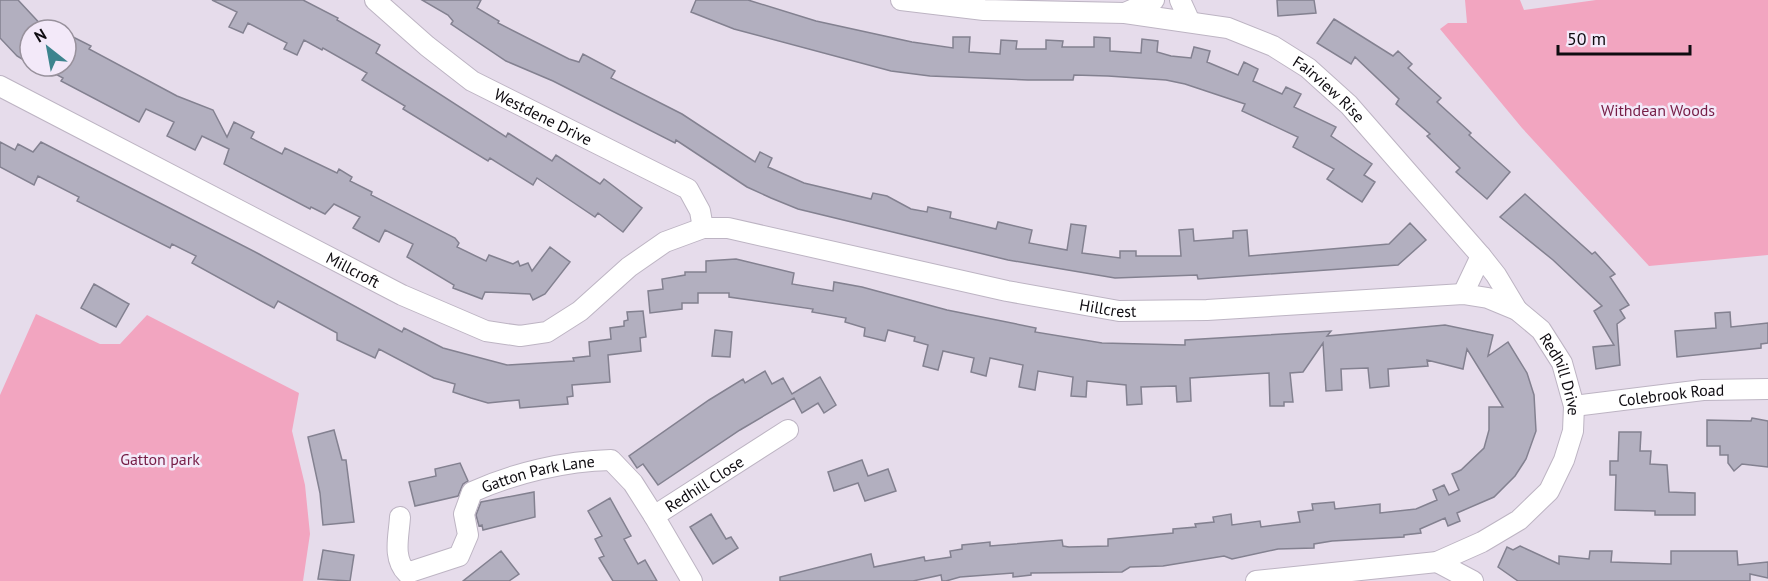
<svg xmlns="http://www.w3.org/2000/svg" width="1768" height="581" viewBox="0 0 1768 581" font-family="'PT Sans',sans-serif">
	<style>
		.green { fill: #f2a5c0 }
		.building { fill: #b2afbf; stroke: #838190; stroke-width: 1.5 }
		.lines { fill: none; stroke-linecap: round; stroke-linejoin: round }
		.minor-casing { stroke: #bdb4c3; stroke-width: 22 }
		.minor { stroke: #fff; stroke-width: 20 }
		.labels { text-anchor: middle; stroke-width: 5; stroke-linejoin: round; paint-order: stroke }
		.street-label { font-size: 16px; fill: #0f0c11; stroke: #f3e9f9 }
		.park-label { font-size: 16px; fill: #761d46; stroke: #f3e9f9 }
	</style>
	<rect width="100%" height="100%" fill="#e6dceb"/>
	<path class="green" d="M1465,0H1520L1524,10L1596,0H1768V255L1649,266L1522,128L1440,29L1448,23H1467Z
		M36,314L100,344H120L147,315L299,393L292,431L305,485L310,534L303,581H0V395Z"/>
	<path class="building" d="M0,0H18L46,30H30V64L17,56L0,38Z
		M212,0H303L338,18L337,20L380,45L376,53L506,137L508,133L552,161L556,155L600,184L604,179L642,208L623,232L598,213L595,217L537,178L533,185L490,158L488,161L403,109L405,106L362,80L367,73L323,48L322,50L304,40L297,55L284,49L287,43L248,23L243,33L229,27L237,12Z
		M422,0H481L477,8L499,21L498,23L569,59L579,62L583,54L615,71L611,78L682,114L755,162L760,152L772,158L768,167L804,183L871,199L873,193L887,196L911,209L927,212L928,207L951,212L950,218L996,229L998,222L1032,230L1029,243L1067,250L1071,224L1086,226L1082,253L1120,258V251H1136V256H1181L1179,230L1193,229L1194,241L1233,238V231L1247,230L1249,256L1389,244L1410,223L1426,240L1398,265L1198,279L1197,275L1115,278L1008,260L798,209L771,198L747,187L676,140L675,143L553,81L506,61L451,24L453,21L448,15Z
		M696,0H748L816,21L912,42L953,48V37H970L969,52L1000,54L1001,40L1017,41L1016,49H1046V40L1063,41L1062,47H1094V37L1110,38V51L1141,53L1142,39L1158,41L1157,52L1171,56L1191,58L1194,47L1210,51L1207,62L1238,75L1244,62L1258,69L1253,81L1282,94L1286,87L1301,94L1294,107L1336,127L1331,136L1372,164L1364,175L1375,182L1362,202L1327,179L1334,169L1293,147L1298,137L1242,111L1245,104L1185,84L1166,80L1108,76L1074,75L1073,80H1028L930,76L891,71L734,29L691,12Z
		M1277,0H1314L1316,13L1278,16Z
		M1334,19L1393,56L1398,51L1412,64L1408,68L1441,98L1437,102L1471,133L1469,135L1510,172L1487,199L1456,172L1460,168L1427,136L1430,134L1396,104L1399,99L1355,57L1351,64L1317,43Z
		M73,37L91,46L89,49L177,96L213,110L227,137L234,122L254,132L251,138L282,154L285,148L337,173L339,169L352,177L350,181L372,192L371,195L455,238L459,243L457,247L486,261L489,255L513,264L518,261L520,266L528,263L532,271L550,247L570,262L545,294L533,300L530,294L485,292L482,299L453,288L454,285L407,257L413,244L385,230L379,242L353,228L360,217L334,204L325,214L311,207L310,209L224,164L229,149L202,136L195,150L167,136L174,122L146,109L139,122L61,81L63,78L41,66H66V50Z
		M0,142L15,150L18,144L33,152L41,142L259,254L402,332L404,328L443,348L507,365L574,361L573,358L590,356L589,342L611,339L610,328L624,326V321L628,320L627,312L643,311L646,337L640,338L641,351L608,355L610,382L572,385L573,396L567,397L568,404L520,408L519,400L488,403L471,398L453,392L455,384L434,378L379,349L375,358L337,340V333L278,301L274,308L263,302L192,263L196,256L172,244L170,248L77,201L79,197L38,176L34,185L0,167Z
		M1525,194L1592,254L1595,252L1615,274L1610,277L1629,305L1620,310L1625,318L1617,324L1620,365L1596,369L1593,347L1614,345L1594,311L1602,306L1553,260L1500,217Z
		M736,259L794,273L792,284L833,291L834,282L862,287L947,310L1036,328L1035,332L1102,343L1185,345V340L1331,331L1327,336L1445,325L1493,335L1488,356L1508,342L1527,373L1534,395L1536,431L1526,459L1515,476L1494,497L1457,513L1460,521L1448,526L1445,518L1420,529L1421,533L1404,535V537L1332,541L1314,544V548L1278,549L1232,559L1224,556L1163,566L1130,567L1122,572L1031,573V575L1013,577V573L960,577L946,581H942L941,575L913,581H780V577L871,554L874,567L924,557L925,561L951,557L950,551L962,549V545L990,542V546L1062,540L1063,546L1069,547L1108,546V539L1173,533V529L1196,527L1195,524L1214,522L1213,517L1231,514L1232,525L1260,521L1261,527L1300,522L1298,512L1313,510L1312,504L1334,502L1335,509L1380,504V513L1416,509L1437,500L1433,490L1444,485L1449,495L1459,490L1452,474L1461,470L1484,448L1489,430V407H1503L1467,349L1463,369L1427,360L1428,366L1388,369L1389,386L1370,388L1368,368L1341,369L1342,390L1326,391L1323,343L1303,372L1290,373L1293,402H1284V406H1270L1269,373L1190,378L1191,401L1177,402L1176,386L1141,387L1142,404L1127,405L1126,385L1087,381L1086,397L1071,396L1073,377L1038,371L1035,390L1019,387L1023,365L990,358L986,376L971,372L974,358L943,351L938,370L923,366L928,345L914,341L915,337L888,330L885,341L864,336L865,328L845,322L846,318L812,312L813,309L729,297V293H698V303H682V309L650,313L648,291L663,289L662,279L685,275V272H706V261Z
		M94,284L129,304L116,327L81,308Z
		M1730,312L1731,327L1768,323V343L1761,344V348L1677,357L1675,331L1716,328L1715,313Z
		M715,330L732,332L730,357L712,356Z
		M765,371L772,384L783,378L792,394L820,377L836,405L824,413L818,403L802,413L794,398L740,430L658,485L643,464L637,468L629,456L709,400L743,379L745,383Z
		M1752,418L1768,421V467L1742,464L1734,471L1728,463V455H1720V446H1707V420L1751,421Z
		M334,430L342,460H346L354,522L323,525L320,493L308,437Z
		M1619,432H1641L1640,451H1651L1650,464L1667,465L1669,492L1695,493V515H1655V511L1615,510L1616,475H1610V461H1618Z
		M862,460L868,476L888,469L896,491L865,501L858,483L834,491L828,472Z
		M460,463L468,481L463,484L458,496L415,506L409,482L436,476L435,469Z
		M534,492L535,517L483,530L482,525L479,526L476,515L481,502Z
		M610,498L631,536L624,539L638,564L645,560L657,581H613L599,558L604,556L595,539L602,536L588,511Z
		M711,514L726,539L731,537L738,548L713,564L690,527Z
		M1520,546L1559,564V556L1589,559L1590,551H1612L1611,562L1671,564V551H1737L1738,565L1768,562V578L1750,574V581H1518L1498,567L1507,547L1513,550Z
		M323,550L354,555L350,581L318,579Z
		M501,551L519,574L509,581H463Z"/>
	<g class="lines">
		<defs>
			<g id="minor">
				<path id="s1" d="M375,0L427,46L472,81L688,189L700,211L703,228"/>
				<path id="s2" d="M901,0L984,10L1125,13L1228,28L1273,46L1308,68L1349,105L1481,256L1496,275L1517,310"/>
				<path d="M1180,0L1190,22"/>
				<path d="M1125,13L1154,0"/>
				<path id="s3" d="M0,86L402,295L486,331L520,336L547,332L580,311L629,267L665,242L703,228H728L1007,291L1119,311L1207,310L1463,294L1488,298L1517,310L1541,330L1562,363L1574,406L1573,431L1564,460L1549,491L1519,520L1482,542L1437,562L1256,581"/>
				<path d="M1463,294L1481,256"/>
				<path id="s4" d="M1574,406L1703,390L1768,389"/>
				<path id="s5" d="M400,517C399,536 392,558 407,573L459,556L468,535L464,514L472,492C514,473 565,461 611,460L633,483L654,516"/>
				<path d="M1437,562L1473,581"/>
				<path id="s6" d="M692,581L654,516L788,430"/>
			</g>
		</defs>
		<use href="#minor" class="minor-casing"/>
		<use href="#minor" class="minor"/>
	</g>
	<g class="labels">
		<g class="street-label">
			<text dy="6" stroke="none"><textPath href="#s2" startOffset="448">Fairview Rise</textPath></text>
			<text dy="6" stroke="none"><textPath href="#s1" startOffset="206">Westdene Drive</textPath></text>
			<text dy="6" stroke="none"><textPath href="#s3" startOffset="398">Millcroft</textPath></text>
			<text dy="6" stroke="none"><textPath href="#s3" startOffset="1209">Hillcrest</textPath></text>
			<text dy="6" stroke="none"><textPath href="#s3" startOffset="1702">Redhill Drive</textPath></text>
			<text dy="6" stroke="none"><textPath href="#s4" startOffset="98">Colebrook Road</textPath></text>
			<text dy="6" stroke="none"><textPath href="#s5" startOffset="250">Gatton Park Lane</textPath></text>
			<text dy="6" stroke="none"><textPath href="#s6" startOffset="135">Redhill Close</textPath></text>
		</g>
		<g class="park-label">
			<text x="1658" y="116">Withdean Woods</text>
			<text x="160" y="465">Gatton park</text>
		</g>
	</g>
	<g transform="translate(48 48) rotate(329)"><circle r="28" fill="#f3e9f9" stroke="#98919c" stroke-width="1.5"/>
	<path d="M0-4.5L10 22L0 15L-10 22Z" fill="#3d848e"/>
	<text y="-9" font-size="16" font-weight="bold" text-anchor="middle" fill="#0f0c11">N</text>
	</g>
	<path d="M1558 45v9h132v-9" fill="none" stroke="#0f0c11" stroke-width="3"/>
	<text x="1567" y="45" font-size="18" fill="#0f0c11" stroke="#f3e9f9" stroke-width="4.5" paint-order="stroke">50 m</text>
</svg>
